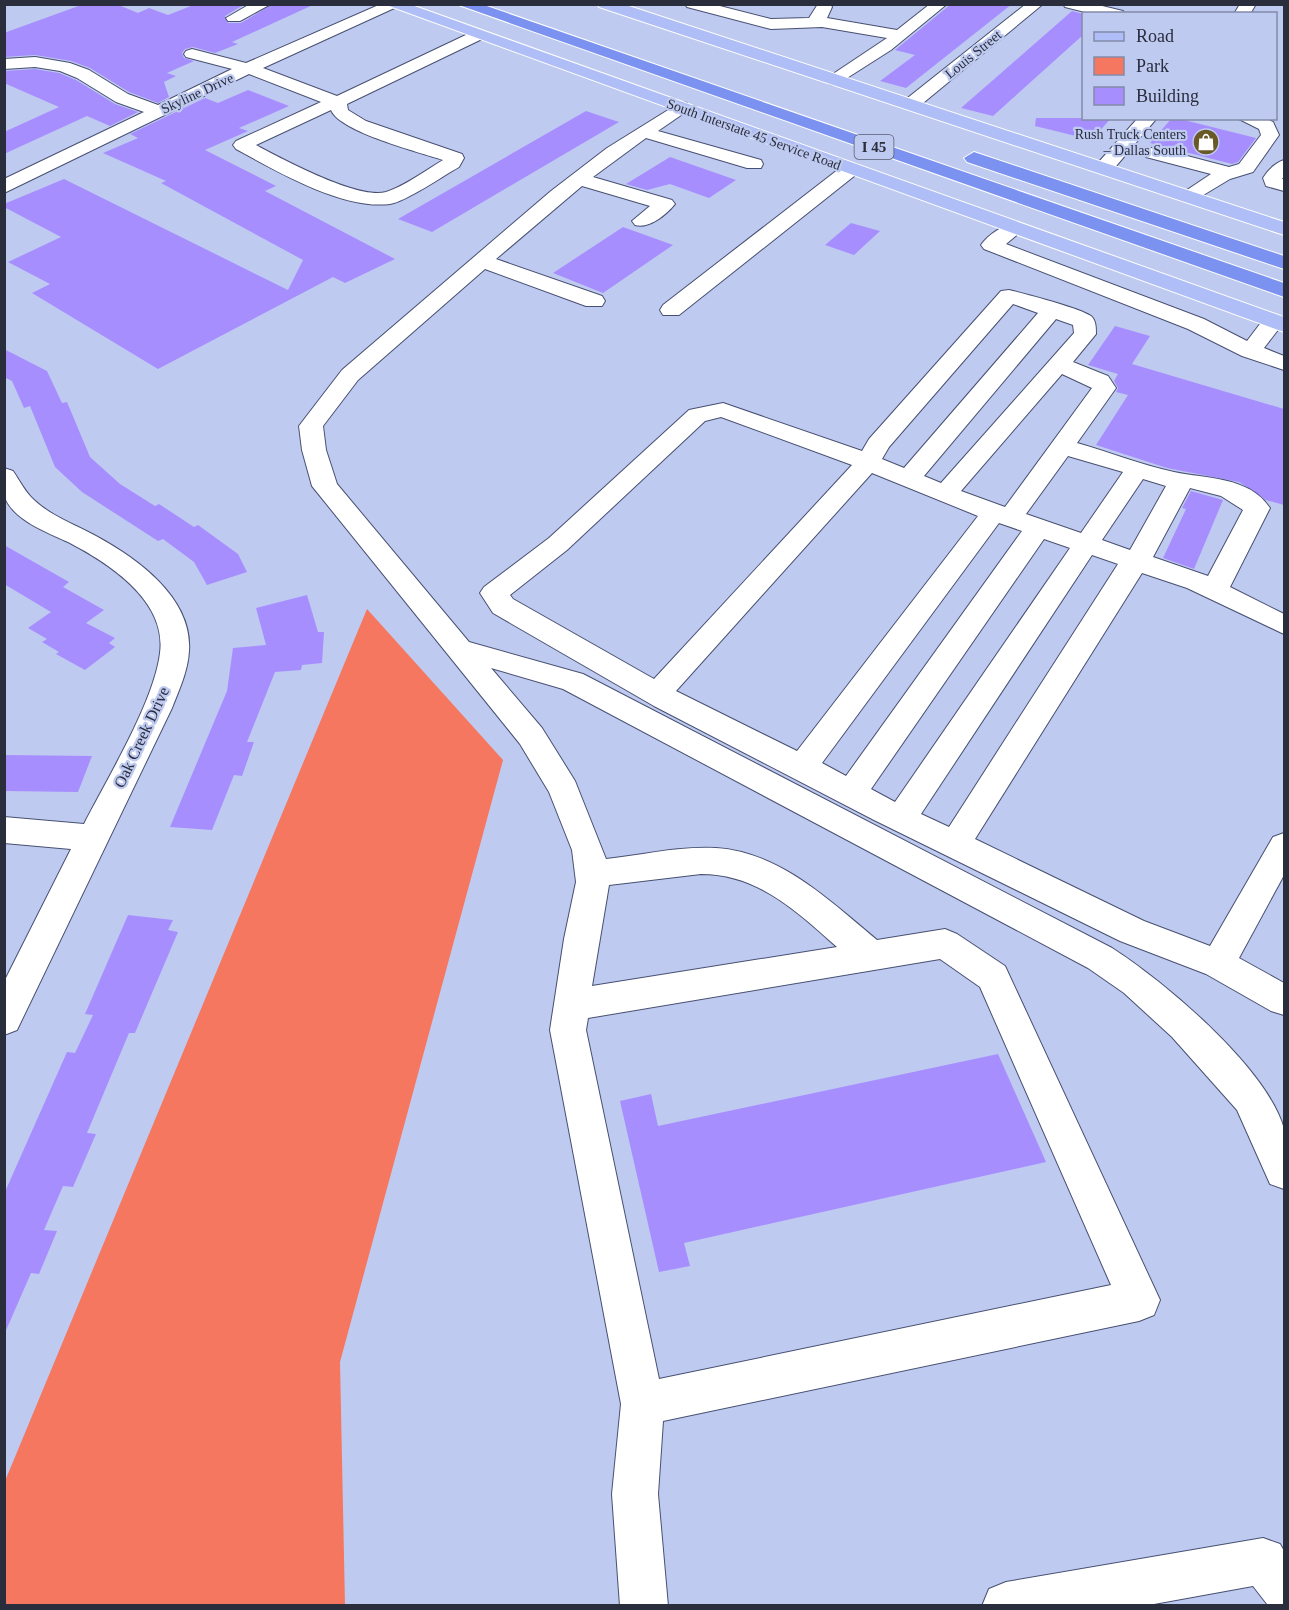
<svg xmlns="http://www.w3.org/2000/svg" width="1289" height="1610" viewBox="0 0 1289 1610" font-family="'Times New Roman',serif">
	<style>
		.green { fill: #f5775f }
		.building { fill: #a78eff }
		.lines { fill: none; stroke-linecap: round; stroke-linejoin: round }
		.minor-casing { stroke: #475071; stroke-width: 2 }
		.major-casing { stroke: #fff; stroke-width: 2 }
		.highway-casing { stroke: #fff; stroke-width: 2 }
		.minor { fill: #fff; fill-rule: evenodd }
		.major { fill: #b0bef7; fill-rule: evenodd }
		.highway { fill: #7c92f1; fill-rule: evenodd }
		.labels { text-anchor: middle; stroke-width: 4.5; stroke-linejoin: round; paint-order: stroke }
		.far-street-label { font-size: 14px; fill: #292d3c; stroke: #bfcaf0 }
		.far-poi-label { font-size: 14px; fill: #292d3c; stroke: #bfcaf0; text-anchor: end }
		.shield { fill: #bfcaf0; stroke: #565c72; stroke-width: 1.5 }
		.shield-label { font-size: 15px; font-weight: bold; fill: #292d3c }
		.street-label { font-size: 16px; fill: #292d3c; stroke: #bfcaf0 }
	</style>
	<rect width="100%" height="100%" fill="#bfcaf0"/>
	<path class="green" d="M367,609L503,760L340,1362L345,1605H5V1481Z"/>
	<path class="building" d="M84,4H116L138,13L149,8L168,15L196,4H245L225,16L228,23H241L273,4H315L232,42L238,44L215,53L193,47L185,49L182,53L184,58L194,61L167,73L176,76L164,82L169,97L158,103L129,92L90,68L71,61L35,55L4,57V33Z
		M951,4H1012L906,88L880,81L915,55L895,50Z
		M1072,11L1083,14V35L993,116L961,108Z
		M35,69L59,73L76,80L115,104L138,112L110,126L87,116L4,154V132L59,107L4,83V71Z
		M248,90L289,106L239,128L248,131L205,150L276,186L265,191L395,259L345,283L333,277L158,369L32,293L50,284L8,262L61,237L4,207V204L64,179L288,290L303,260L161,183L166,181L103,153L138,138L130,134L205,98L218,103Z
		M586,111L619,122L432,232L398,219Z
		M1036,118H1111L1092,140L1035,126Z
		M1172,118H1176L1256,138L1238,162L1232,164L1150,143Z
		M670,157L736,180L709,198L670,184L647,190L626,184Z
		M851,223L880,231L854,255L825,245Z
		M623,227L673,245L603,293L553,273Z
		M1115,326L1150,336L1132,364L1284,409V505L1266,500L1239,482L1167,468L1096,445L1128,395L1116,392L1118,388L1114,381L1118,374L1088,365Z
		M4,349L47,371L62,403L67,402L90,457L120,484L155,506L159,504L194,527L198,525L238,554L247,572L207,585L194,562L163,539L158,541L82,492L55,467L30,406L24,408L12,381L4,377Z
		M1191,491L1223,500L1194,569L1163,558L1186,509L1182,508Z
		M4,545L69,582L63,587L104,610L86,623L115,638L109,643L115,647L85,670L56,654L59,652L42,642L47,639L28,628L51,612L4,584Z
		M307,595L318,632H324L322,663L302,665L301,670L275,672L247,742H254L242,776L234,775L212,830L170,827L227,691L233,648L266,645L256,608Z
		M4,755L92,756L78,792L4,791Z
		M128,915L173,920L168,930L178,932L135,1033H129L87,1133L96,1134L73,1187L63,1186L44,1230L57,1231L39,1274L31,1273L4,1335V1194L67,1052L75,1053L93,1015L85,1014Z
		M998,1054L1046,1162L684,1243L690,1266L659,1272L620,1101L651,1094L658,1126Z"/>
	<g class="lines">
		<defs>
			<path id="minor" d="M250,4H271L240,21H228L226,18Z
				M381,4L401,5L263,68L337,96L470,33H482L484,36L482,39L347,104L348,110L366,121L462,154L464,158L459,167C443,176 405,202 390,204C343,210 276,171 236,149L233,145L236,141L321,102L249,74L4,193V179L144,112L116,102L77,78L60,71L35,67L4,69V59L35,57L70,63L89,70L128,94L158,105L232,69L186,57L184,54L186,51L192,49L246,63ZM331,110C340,132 419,152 443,160C426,170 405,186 386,192C358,200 282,159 256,145Z
				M685,4H712L771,19L809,18L818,4H830L832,7L827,18L897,30L930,4H947L891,50L836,85L830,84L828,80L830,76L887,38L822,27L771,29L687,7Z
				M1026,4H1043L917,108H905L902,104L905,100Z
				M1063,4H1094L1123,11L1124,14H1093L1065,7Z
				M1240,4H1256L1250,14H1234Z
				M681,102L687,103L690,107L687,111L658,131L761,160L763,164L761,168H747L646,138L593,177L672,200L675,204C666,215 649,229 635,225L632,221L650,206L582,186L496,259L602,296L605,301L602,306H586L485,269L358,380L323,426L326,450L337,484L469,642L583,674L1112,948C1165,982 1267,1068 1284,1129C1289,1147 1284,1171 1284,1189L1270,1184L1237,1110L1172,1037L1124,993L1088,968L563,689L491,668L542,728L575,781L606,859C642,855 679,846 716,848C780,852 830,901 877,940L945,929L957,934L1005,966L1160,1300L1154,1315L1139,1321L663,1421L658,1494L668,1606H620L612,1494L621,1404L550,1030L564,939L576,882L572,850L549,792L520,744L312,486L302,450L299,426L342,370L551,191L607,148ZM701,874C758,874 796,911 837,947L592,986L609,885ZM940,959L980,987L1111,1285L659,1379L586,1030L588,1018Z
				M1138,118H1157L1111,172H1097L1095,168L1097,164Z
				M1237,118H1264L1273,122L1279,135L1253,172L1230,179L1195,200H1181L1178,196L1211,174L1146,157L1144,153L1153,147L1229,167L1239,164L1261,135L1259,129Z
				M1284,160V176L1282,179H1284V191L1266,186L1263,178C1268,170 1275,163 1284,160Z
				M851,163L858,165L860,169L858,173L679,315H663L660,310L663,305L844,165Z
				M1015,222L1022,224L1025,228L1006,244L1204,319L1247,341L1266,316H1282L1284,322L1264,348L1284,356V370L1242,356L1188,329L984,249L981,245C988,235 1003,225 1015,222Z
				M1009,290C1026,294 1079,308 1091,316C1096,320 1096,328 1096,334L1073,362L1108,376L1116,388L1077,443C1109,452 1141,465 1174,472C1206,479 1249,476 1270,508L1230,587L1284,614V634L1187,588L1142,573L975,839L1144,921L1210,946L1273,837L1284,833V875L1239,958L1284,983V1015L1271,1011L1206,974L1120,941L874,820L654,706L493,613L480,593L484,587L549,538L689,410L723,403L862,451L869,439L1001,291ZM1013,304L1038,313L904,468L882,459L889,447ZM1056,319L1073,325L1074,333L941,483L924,476ZM1062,374L1092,388L1005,507L961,491ZM721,417L852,465L654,679L513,599L510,595L567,550L705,421ZM1068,456L1123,472L1081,533L1026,514ZM872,473L978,516L797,751L676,691ZM1143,479L1166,486L1130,550L1102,540ZM1190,488L1221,496L1243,510L1208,576L1153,557ZM999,523L1022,531L846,776L822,763ZM1044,539L1070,548L895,802L871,789ZM1092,555L1118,564L949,827L921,814Z
				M4,468L13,471C20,481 25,492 34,500C51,516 74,524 94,535C135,557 193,597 189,651C188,671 179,690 172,708L17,1030L4,1035V982L71,849L4,843V817L84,824C107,779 154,702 160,653C167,601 110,564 70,543C49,533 17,522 6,500C2,492 4,478 4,468Z
				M1263,1538L1280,1544L1284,1551V1606L1267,1604L1253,1586L1143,1606H982L989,1589L1006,1582Z"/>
			<path id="major" d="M384,4H409L1284,317V332Z
				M597,4H623L1284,222V235L599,7Z"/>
			<path id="highway" d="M456,4H481L1284,283V297Z
				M974,152L1284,256V269L967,162L964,158Z"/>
		</defs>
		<use href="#minor" class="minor-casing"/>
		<use href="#major" class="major-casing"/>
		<use href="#highway" class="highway-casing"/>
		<use href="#minor" class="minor"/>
		<use href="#major" class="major"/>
		<use href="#highway" class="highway"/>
	</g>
	<defs>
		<symbol id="shop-disc" viewBox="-11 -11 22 22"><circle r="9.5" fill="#695926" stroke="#bfcaf0"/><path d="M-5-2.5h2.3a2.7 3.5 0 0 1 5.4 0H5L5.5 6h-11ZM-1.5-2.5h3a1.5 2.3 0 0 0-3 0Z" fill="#fff"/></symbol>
	</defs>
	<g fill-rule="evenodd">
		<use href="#shop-disc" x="1191" y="127" width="30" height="30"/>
	</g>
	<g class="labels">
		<g class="far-street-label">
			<text transform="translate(973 54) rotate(-39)" y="5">Louis Street</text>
			<text transform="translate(197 93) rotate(-25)" y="5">Skyline Drive</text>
			<text transform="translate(754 134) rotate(20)" y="5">South Interstate 45 Service Road</text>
		</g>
		<g class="far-poi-label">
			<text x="1186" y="139">Rush Truck Centers<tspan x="1186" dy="16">– Dallas South</tspan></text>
		</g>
		<rect class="shield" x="854.5" y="135" width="39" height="24" rx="4.5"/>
		<g class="shield-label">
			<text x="874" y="152">I 45</text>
		</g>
		<g class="street-label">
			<text transform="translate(141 737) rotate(-65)" y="6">Oak Creek Drive</text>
		</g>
	</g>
	<rect width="1289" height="1610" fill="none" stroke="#292d3c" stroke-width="12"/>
	<rect x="1082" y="12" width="195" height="108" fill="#bfcaf0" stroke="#838ba8" stroke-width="1.5"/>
	<rect x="1094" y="32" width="30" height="9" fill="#b0bef7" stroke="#838ba8" stroke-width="1.5"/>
	<text x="1136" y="42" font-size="18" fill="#292d3c">Road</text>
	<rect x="1094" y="57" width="30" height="18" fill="#f5775f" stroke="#838ba8" stroke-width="1.5"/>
	<text x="1136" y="72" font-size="18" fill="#292d3c">Park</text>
	<rect x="1094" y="87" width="30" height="18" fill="#a78eff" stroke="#838ba8" stroke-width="1.5"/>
	<text x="1136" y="102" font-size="18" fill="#292d3c">Building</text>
</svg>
